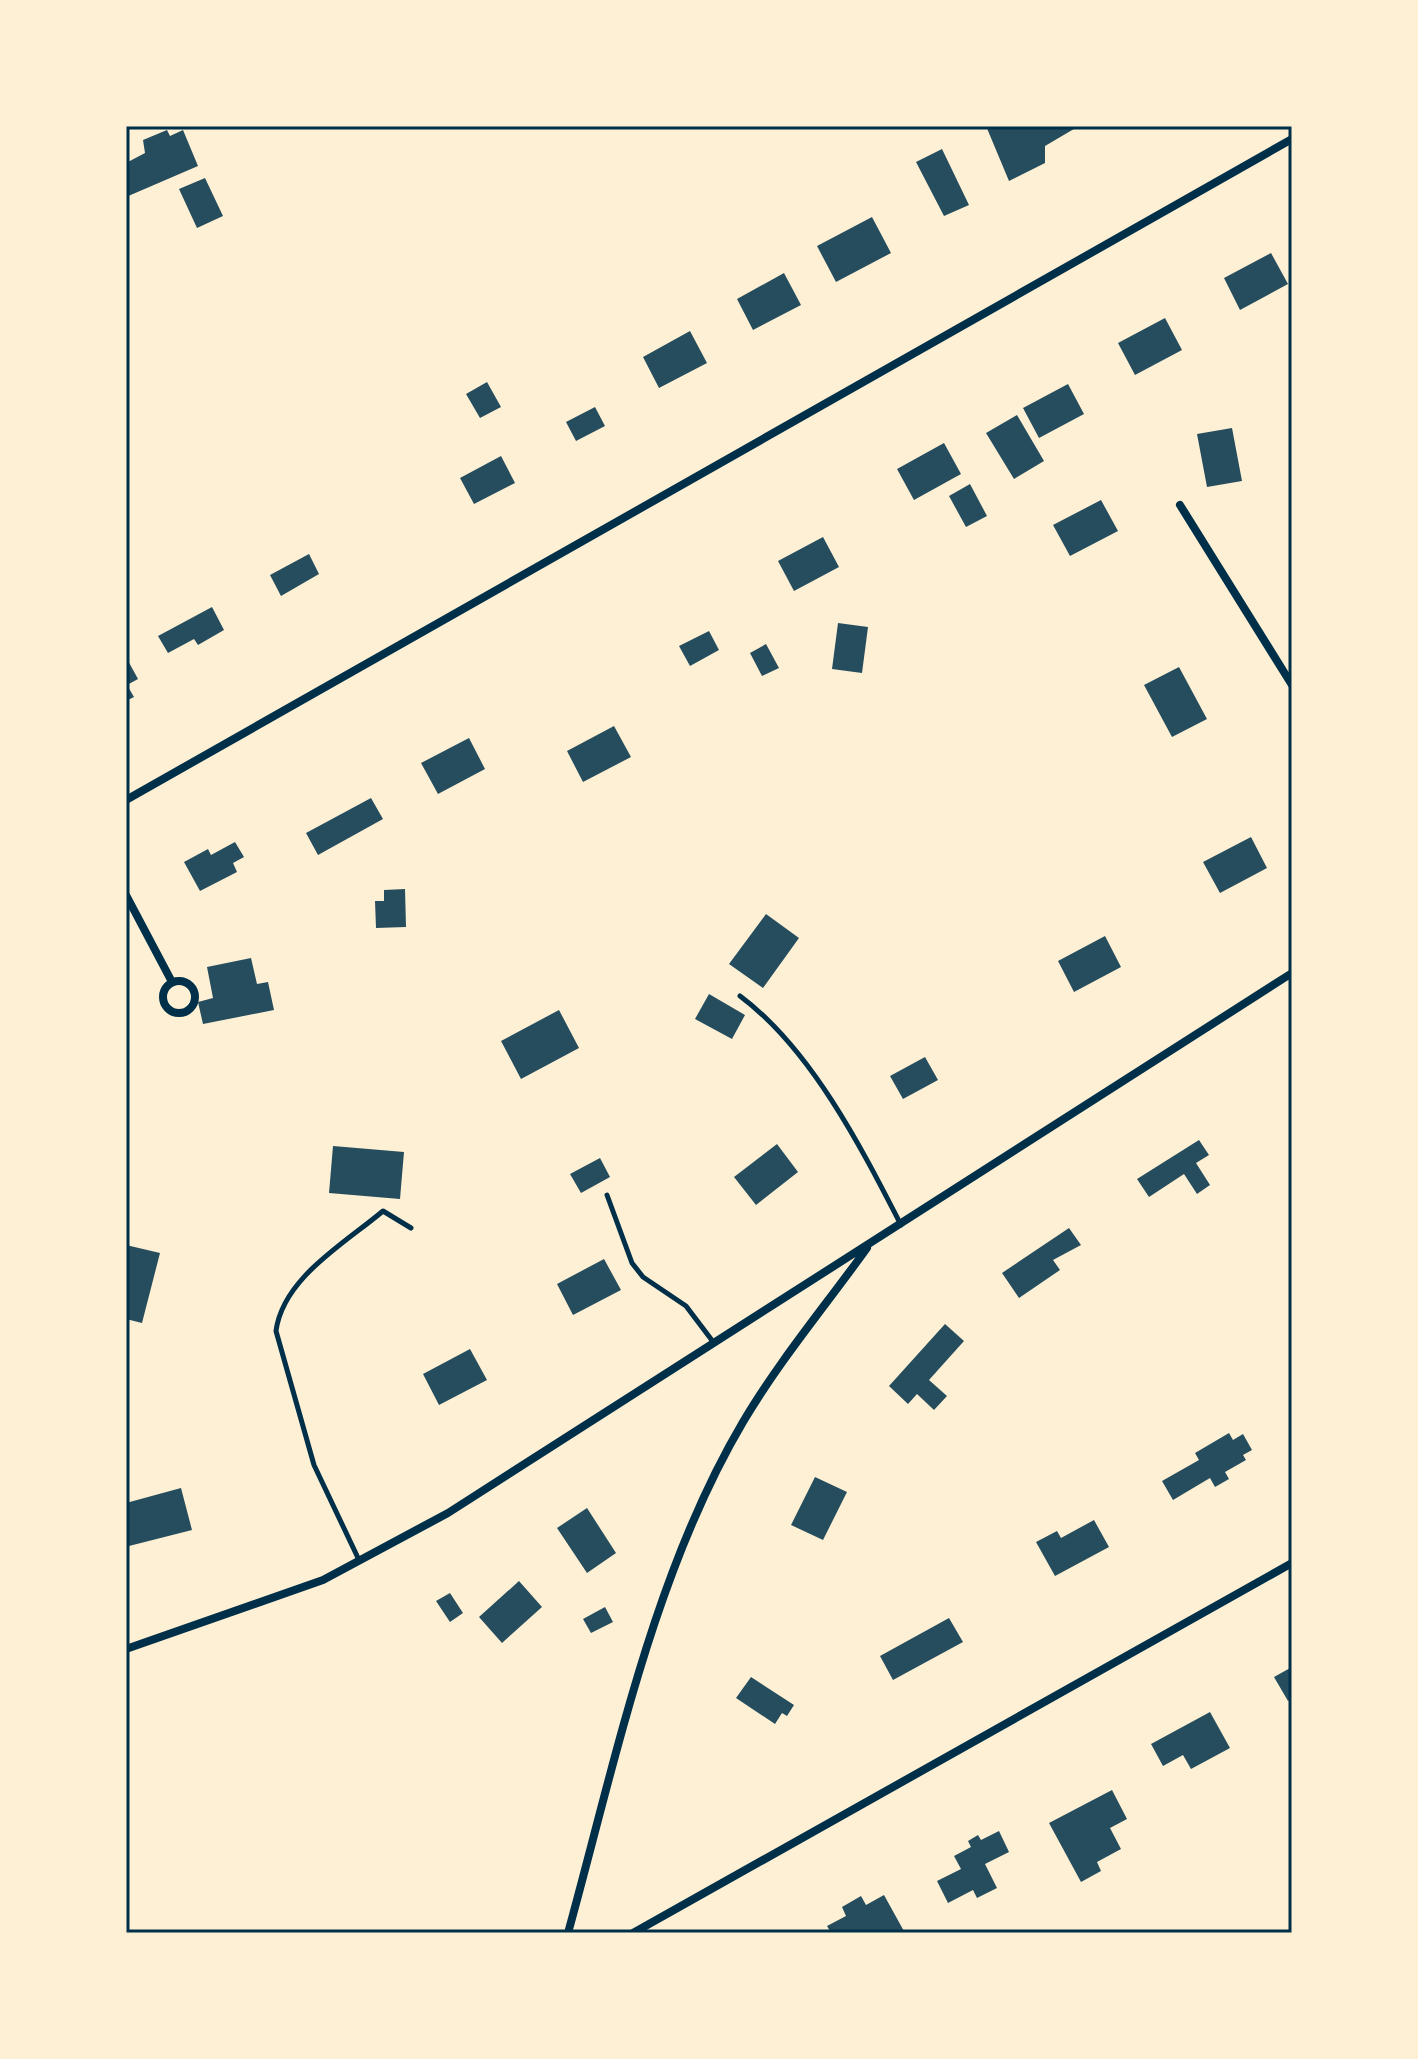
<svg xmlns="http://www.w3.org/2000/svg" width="1418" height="2059" viewBox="0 0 1418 2059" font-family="'Source Sans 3',sans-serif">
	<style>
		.building { fill: #264d5e }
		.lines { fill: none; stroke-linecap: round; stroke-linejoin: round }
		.service { stroke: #003049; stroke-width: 5 }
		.minor { stroke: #003049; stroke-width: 8 }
		.neatline { fill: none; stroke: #003049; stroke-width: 3 }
	</style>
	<rect width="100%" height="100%" fill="#fdf0d5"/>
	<path class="building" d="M986,126H1079L1045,146V163L1009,181Z
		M167,130L170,136L183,130L198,166L126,197V163L145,153L143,140Z
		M942,149L969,205L944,216L916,162Z
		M205,178L223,216L197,228L179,189Z
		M872,217L891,253L836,282L817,246Z
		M1271,253L1288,284L1240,310L1224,278Z
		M784,273L801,305L753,330L737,299Z
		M1165,318L1182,350L1135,375L1118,343Z
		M690,331L707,363L659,388L643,357Z
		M487,382L501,407L480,418L466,394Z
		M1068,384L1084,414L1039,438L1023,408Z
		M595,407L605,426L576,441L566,422Z
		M1017,415L1044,461L1014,479L986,433Z
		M1232,428L1242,481L1207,487L1197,434Z
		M944,443L961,474L914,500L897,469Z
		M501,456L515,483L474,504L460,478Z
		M970,484L987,516L966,527L949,496Z
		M1101,500L1118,531L1070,556L1053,525Z
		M823,537L839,567L794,591L778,561Z
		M309,554L319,574L281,596L270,575Z
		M212,607L224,630L198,645L194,639L168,653L158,636Z
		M838,623L868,627L862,673L832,669Z
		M709,631L719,650L690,666L679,646Z
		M766,644L779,668L762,676L750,653Z
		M126,657L138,679L127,685L134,697L126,701Z
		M1179,667L1207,719L1172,737L1144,685Z
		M614,726L631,757L583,782L567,751Z
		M469,738L485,769L438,794L421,763Z
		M371,798L383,819L318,855L306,833Z
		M1251,837L1267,868L1220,893L1203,862Z
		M235,842L244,857L233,863L237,872L200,891L184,862L208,849L211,855Z
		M405,889L406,927L376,928L375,901H384V890Z
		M766,914L799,938L763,988L729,964Z
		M1105,936L1121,967L1074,992L1058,961Z
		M251,958L257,984L268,982L274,1010L203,1024L198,1002L213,998L207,967Z
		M709,994L745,1015L732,1039L695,1019Z
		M559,1010L579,1048L521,1079L501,1041Z
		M925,1057L938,1080L903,1099L890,1076Z
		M1199,1140L1209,1155L1196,1163L1210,1185L1197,1194L1184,1174L1149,1197L1137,1179Z
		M777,1144L798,1172L756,1205L734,1177Z
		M333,1146L404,1152L400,1199L329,1193Z
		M600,1158L610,1177L581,1193L570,1174Z
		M1069,1228L1081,1245L1053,1260L1060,1270L1019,1298L1002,1273Z
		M126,1245L160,1253L142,1323L126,1319Z
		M604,1259L621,1290L573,1315L557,1284Z
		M945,1324L964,1341L929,1380L947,1396L934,1410L917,1394L908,1404L889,1386Z
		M470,1349L487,1380L439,1405L423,1374Z
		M1229,1433L1233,1440L1243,1434L1252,1450L1243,1455L1246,1460L1225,1472L1229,1479L1215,1487L1210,1478L1173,1500L1162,1481L1199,1460L1195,1453Z
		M815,1477L847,1492L823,1540L791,1525Z
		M181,1488L192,1530L129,1546L126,1503Z
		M587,1508L616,1553L587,1573L557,1528Z
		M1094,1520L1109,1547L1055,1576L1036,1542L1057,1531L1061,1538Z
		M519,1581L542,1607L502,1643L479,1617Z
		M450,1593L463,1613L450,1622L436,1601Z
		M605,1607L613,1622L591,1633L583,1619Z
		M949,1618L963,1642L893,1680L880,1656Z
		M1292,1667V1698L1288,1701L1274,1677Z
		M751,1677L794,1705L787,1716L782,1713L775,1724L736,1698Z
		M1210,1712L1230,1748L1191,1769L1183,1755L1163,1766L1151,1744Z
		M1112,1790L1127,1819L1110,1828L1121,1849L1097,1862L1101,1871L1081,1882L1049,1823Z
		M999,1831L1009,1852L985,1864L997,1888L977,1898L973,1890L948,1903L937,1881L961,1869L954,1856L971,1847L968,1841L978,1835L981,1840Z
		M884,1895L905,1933H831L827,1926L846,1916L842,1907L861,1896L866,1905Z"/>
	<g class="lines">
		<path class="service" d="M740,996C811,1049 861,1147 901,1225
			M607,1195L632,1263L643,1277L686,1306L714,1343
			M359,1560L314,1465L276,1331C283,1278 344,1244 383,1211L411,1228"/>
		<path class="minor" d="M1180,505L1292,685
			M126,800L1292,139
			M126,895L172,982
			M163 997a16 16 0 1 1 32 0a16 16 0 1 1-32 0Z
			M126,1649L323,1580L448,1513L1292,973
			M568,1933C615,1763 653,1574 743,1422C779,1361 826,1305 867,1248
			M633,1933L1292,1563"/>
	</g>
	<rect width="1418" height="2059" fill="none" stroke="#fdf0d5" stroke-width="256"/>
	<rect x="128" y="128" width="1162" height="1803" class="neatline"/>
</svg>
